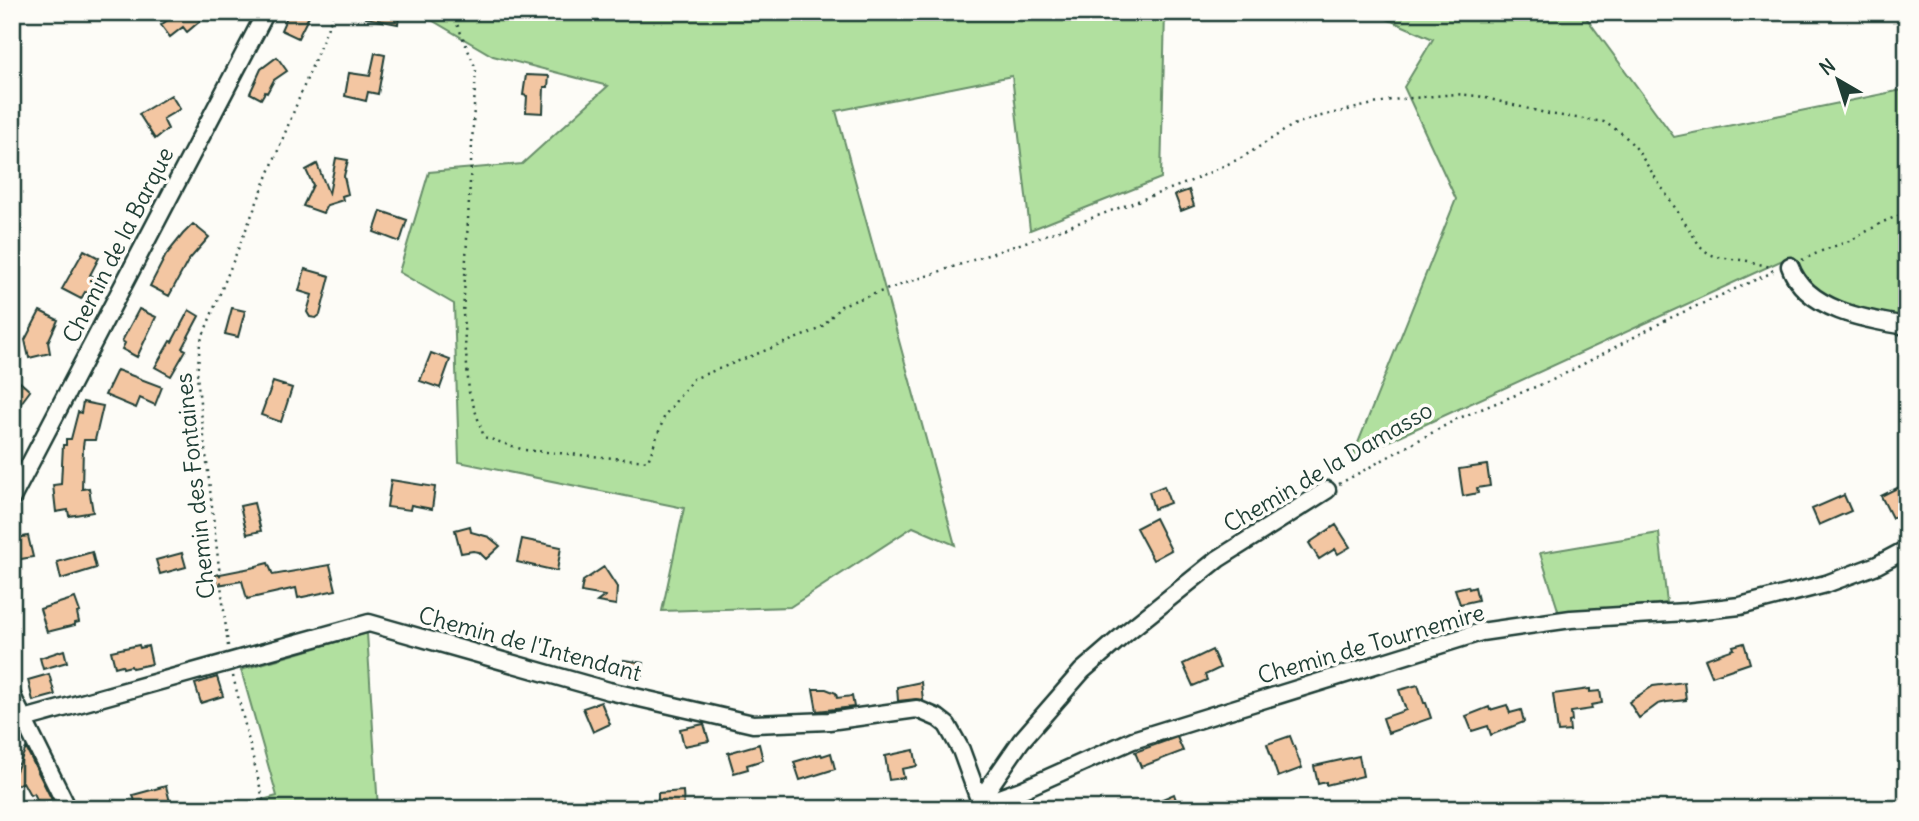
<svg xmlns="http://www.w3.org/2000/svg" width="1919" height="821" viewBox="0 0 1919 821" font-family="Delius,sans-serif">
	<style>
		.green { fill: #b1e09f; stroke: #688e6a; stroke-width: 2 }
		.building { fill: #f3c6a2; stroke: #1f3d34; stroke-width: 2 }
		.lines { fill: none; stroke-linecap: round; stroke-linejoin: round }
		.minor-casing { stroke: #1f3d34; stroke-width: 21 }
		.path { stroke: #1f3d34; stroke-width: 2.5; stroke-dasharray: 2 5; stroke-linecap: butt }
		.minor { stroke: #fdfcf7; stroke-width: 16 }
		.labels { text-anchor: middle; stroke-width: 7; stroke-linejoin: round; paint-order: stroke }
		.street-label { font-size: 23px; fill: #1f3d34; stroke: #fdfcf7 }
	</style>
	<rect width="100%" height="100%" fill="#fdfcf7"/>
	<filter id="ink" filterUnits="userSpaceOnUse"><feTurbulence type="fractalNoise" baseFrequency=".0143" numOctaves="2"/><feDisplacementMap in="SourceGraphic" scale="14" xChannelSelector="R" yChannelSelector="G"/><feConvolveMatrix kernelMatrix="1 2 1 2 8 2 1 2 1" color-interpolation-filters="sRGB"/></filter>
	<g filter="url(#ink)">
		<path class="green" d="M418,12H1165L1161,178L1030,230L1012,76L836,111L955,545L913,527L790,607L662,611L684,508L459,462L454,304L399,272L429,172L522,164L608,86L493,56Z
			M1371,12H1582L1674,137L1907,89V319L1848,308L1804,282L1787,258L1352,458L1456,199L1404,87L1433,39Z
			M1659,533L1667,603L1559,613L1540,553Z
			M367,633L378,809H230L277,796L241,670Z"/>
		<path class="building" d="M178,12H193L200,21L187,32L183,27L170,37L161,25Z
			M289,12H311L298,38L281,30Z
			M366,12H400L398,24L366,18Z
			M375,53L385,55L378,94L368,92L366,101L345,96L349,73L370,76Z
			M277,57L287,71L274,80L267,93L265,92L261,99L250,93L261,69Z
			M526,75L549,76L548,87H544L543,113L526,112L527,96L523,95Z
			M171,95L180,109L163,119L168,129L155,139L139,114Z
			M336,158L348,160L344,176L348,194L342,196L343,200L327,205L323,213L303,206L313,185L306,170L317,164L329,194Z
			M1189,190L1194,206L1181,211L1175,195Z
			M381,211L407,220L400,242L374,232Z
			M193,224L209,237L188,261L169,296L150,286L166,255L183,234Z
			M84,250L99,258L90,275L96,278L88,293L85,292L81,299L62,289Z
			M305,269L330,276L320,315L316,318L310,317L307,312L312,295L299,291Z
			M232,308L245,311L238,337L225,334Z
			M139,309L156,317L137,357L122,349L125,343L122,341Z
			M189,310L199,316L182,348L186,350L171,376L155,367L170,341L172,342Z
			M40,311L58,320L48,342L50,353L29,358L25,340Z
			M431,353L450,360L440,388L420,381Z
			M117,370L162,387L155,405L140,398L136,408L105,395Z
			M20,382L30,391L21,403L18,400L12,408V390Z
			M273,382L292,388L281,422L261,415Z
			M83,402L103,406L95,440H84L83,446L82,489L89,488L93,512L69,516L68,510L56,512L53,485L61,484L63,445H66V439H71L78,412L81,413Z
			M1487,465L1490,486L1477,488L1478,493L1463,496L1459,469Z
			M391,480L435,487L432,509L411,505L410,510L387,507Z
			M1907,483V503L1901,506L1904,512L1892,518L1881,496Z
			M1164,486L1170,503L1154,509L1149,492Z
			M1844,495L1851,511L1819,525L1812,509Z
			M254,503L261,531L247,534L240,506Z
			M1155,518L1171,550L1153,560L1136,528Z
			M1336,525L1350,547L1338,554L1335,549L1319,559L1309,543Z
			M470,526L471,532L489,537L500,546L486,559L479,552L473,551L461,553L455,530Z
			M28,536L33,557L15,560L12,539Z
			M522,539L561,547L557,571L517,562Z
			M92,552L96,568L61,579L57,562Z
			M182,553L186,567L160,574L156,560Z
			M268,563L273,575L330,565L336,590L298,598L296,588L247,599L242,581L217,585L215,575L256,567V566Z
			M604,567L617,587L616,605L597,602L605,596L581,592L583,581Z
			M1468,586L1469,589L1475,587L1478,600L1460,604L1455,589Z
			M75,598L80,612L77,613L79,622L75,623V625L47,632L40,609Z
			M1744,643L1750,663L1712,676L1705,659L1734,649L1733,646Z
			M139,645L140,648L148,646L152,664L132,668L131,666L123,668L122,665L115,667L111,651Z
			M64,650L67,662L43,669L40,658Z
			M1212,650L1220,668L1205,675L1207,680L1193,686L1183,664Z
			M624,660L644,663L641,678L622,675Z
			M49,674L55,695L33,701L28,680Z
			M217,677L223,696L201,703L195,684Z
			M921,682L923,700L916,699L898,701L897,687Z
			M1684,682L1686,700L1667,702L1658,704L1639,718L1629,702L1653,686Z
			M1418,685L1424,703H1426L1431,718L1388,733L1383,718L1406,710L1399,690Z
			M813,689H826L836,693L837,698L852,696L854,707L817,711Z
			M1590,689V692L1600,691L1602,703L1591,705L1592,709L1571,712L1572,721L1569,722L1570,731L1558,732L1553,694Z
			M601,702L610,724L593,732L583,708Z
			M1507,705L1510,713L1521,710L1524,722L1491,735L1488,726L1472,731L1466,716L1489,707L1490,710Z
			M704,724L709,741L684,746L680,729Z
			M1290,736L1302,768L1278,777L1267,744Z
			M1177,737L1183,751L1141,767L1135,752Z
			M759,744L763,760L747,765L748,769L734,773L728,753Z
			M26,748L52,800L40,806L34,793L30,795L23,782L12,787V780Z
			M914,750L917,766L902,769L904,778L889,780L885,756Z
			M831,753L835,769L800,780L794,762L821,754L822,756Z
			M1359,756L1363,776L1326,785V782L1318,784L1314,766Z
			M166,786L171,806L153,809L152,804L137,808L133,795Z
			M683,791L684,809H658V793Z
			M1174,794L1178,806L1170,809H1139Z"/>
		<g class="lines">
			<defs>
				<path id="minor" d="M1790,266C1805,310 1867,320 1907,326
					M12,498L266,12
					M12,696L68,809
					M24,719L369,623L609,691L753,724L829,721L917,709L938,718L947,725L961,750L980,802
					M980,802L999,798L1021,790L1133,740L1481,632L1571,619L1686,612L1740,606L1826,584L1877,565L1907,549
					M976,806L1021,741L1082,671L1127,632L1218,559L1327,490"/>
			</defs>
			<use href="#minor" class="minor-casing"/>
			<path class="path" d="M452,12L476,69L463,314L469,392L484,437L524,450L648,461L665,415L693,379L820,329L842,305L1043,236L1189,182L1243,157L1293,125L1317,117L1391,100L1456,94L1478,96L1549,114L1604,122L1623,134L1636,148L1700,246L1709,254L1718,257L1748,261L1770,267L1773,272
				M1802,260L1824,250L1852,240L1883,222L1907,212
				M1339,484L1457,419L1557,378L1670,318L1773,272
				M228,646L197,376L200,343L334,12
				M233,676L264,803L267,809"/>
			<use href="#minor" class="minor"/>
		</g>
	</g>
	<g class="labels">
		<g class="street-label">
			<text transform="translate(118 245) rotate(-63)" y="8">Chemin de la Barque</text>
			<text transform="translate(1328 467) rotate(-30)" y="8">Chemin de la Damasso</text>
			<text transform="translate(195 486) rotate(-96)" y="8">Chemin des Fontaines</text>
			<text transform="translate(530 644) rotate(15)" y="8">Chemin de l'Intendant</text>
			<text transform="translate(1371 644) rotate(-16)" y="8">Chemin de Tournemire</text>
		</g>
	</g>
	<rect width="1919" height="821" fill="none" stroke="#fdfcf7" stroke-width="42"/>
	<rect x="21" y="21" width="1877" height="779" fill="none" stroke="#1f3d34" stroke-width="2.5" filter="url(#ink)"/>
	<g transform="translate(1838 80) rotate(321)" stroke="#fdfcf7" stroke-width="5" paint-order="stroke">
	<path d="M0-5L12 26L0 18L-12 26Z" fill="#1f3d34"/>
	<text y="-10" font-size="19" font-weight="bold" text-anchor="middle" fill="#1f3d34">N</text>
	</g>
</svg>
